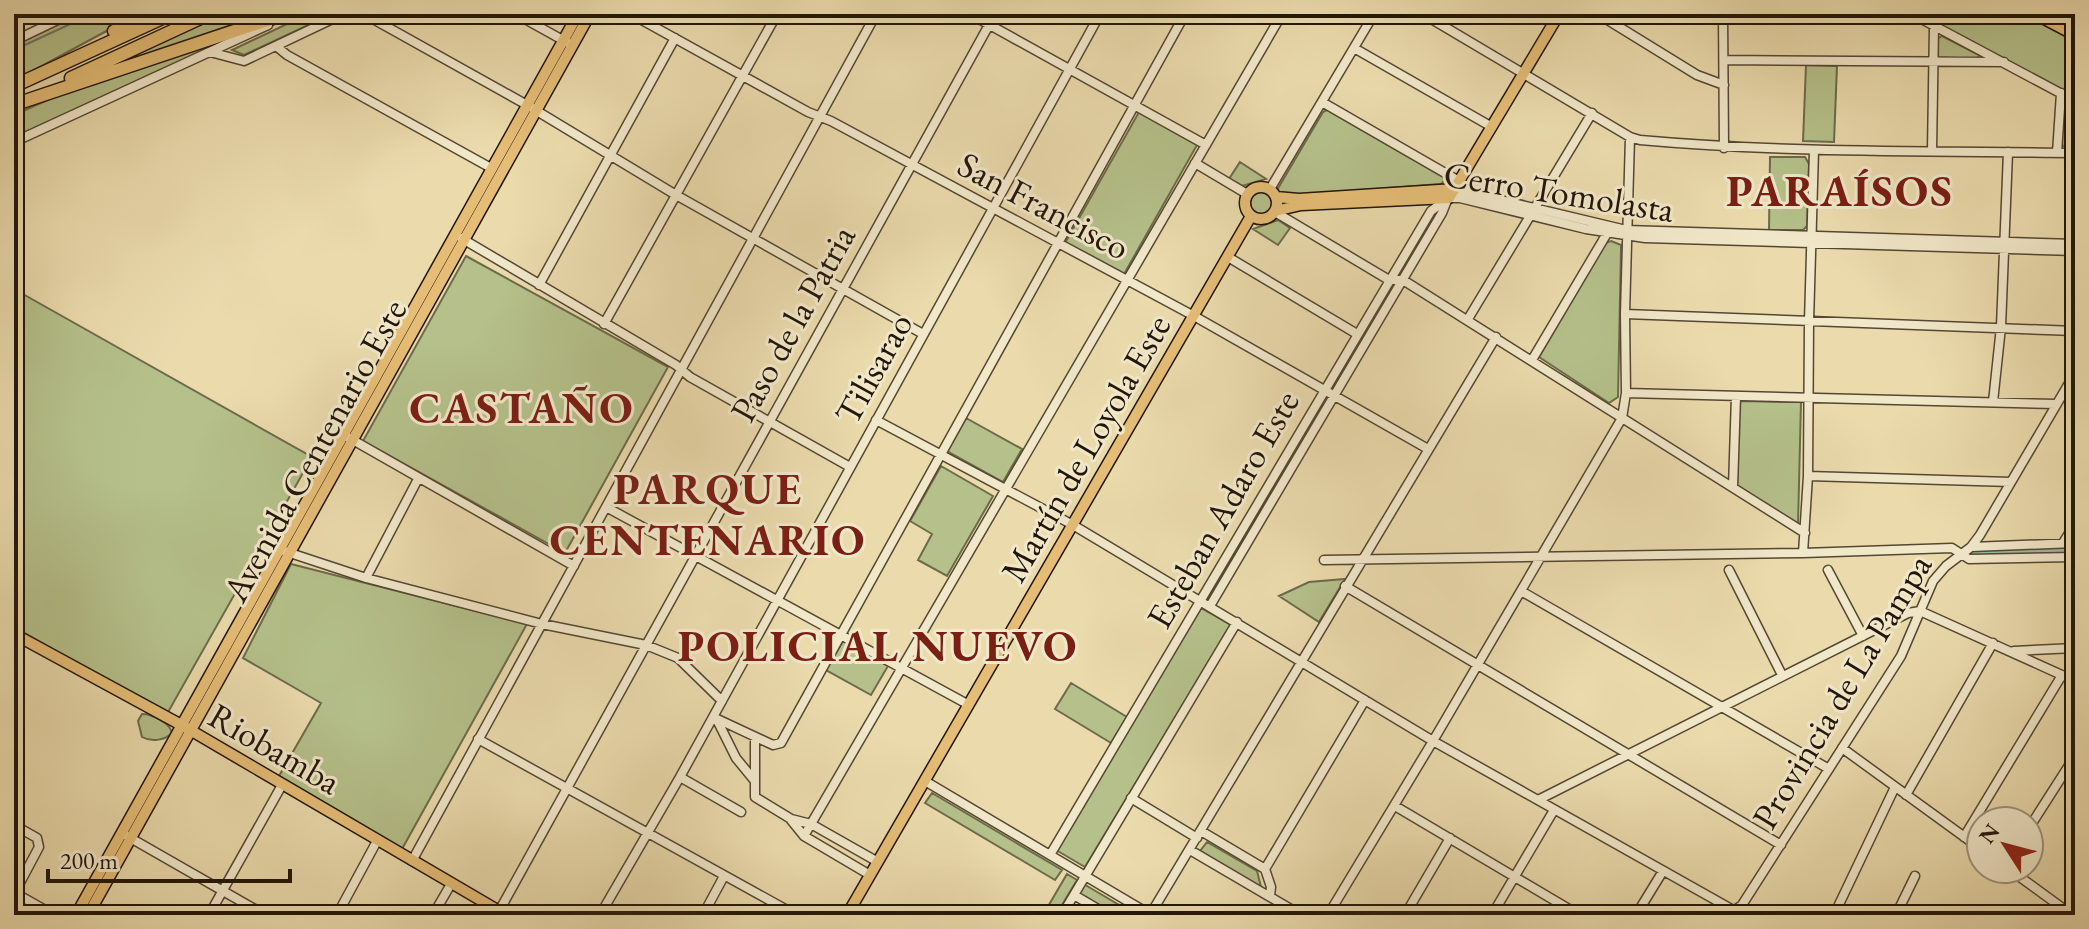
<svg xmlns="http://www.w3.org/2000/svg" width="2089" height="929" viewBox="0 0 2089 929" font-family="'EB Garamond',serif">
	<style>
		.green { fill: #b5c08a; stroke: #6c6b4a; stroke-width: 2 }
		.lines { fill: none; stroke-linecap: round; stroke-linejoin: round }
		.stream { stroke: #6a7966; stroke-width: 2 }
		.canal { stroke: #99bba4; stroke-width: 9 }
		.minor-casing { stroke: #554732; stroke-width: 11 }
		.major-casing { stroke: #231609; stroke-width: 13 }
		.highway-casing { stroke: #231609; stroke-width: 15 }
		.minor { stroke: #f1e7c9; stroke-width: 8 }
		.major { stroke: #e5bd76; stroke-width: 10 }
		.highway { stroke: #e5bd76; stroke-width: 12 }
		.labels { text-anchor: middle; stroke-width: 6; stroke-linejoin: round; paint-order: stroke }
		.street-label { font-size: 36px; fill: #231609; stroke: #f1e7c9 }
		.district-label { font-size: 44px; font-weight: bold; letter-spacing: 2px; fill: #7a1f14; stroke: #f1e7c9 }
	</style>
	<rect width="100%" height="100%" fill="#eadaac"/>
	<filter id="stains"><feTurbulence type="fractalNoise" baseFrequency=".0025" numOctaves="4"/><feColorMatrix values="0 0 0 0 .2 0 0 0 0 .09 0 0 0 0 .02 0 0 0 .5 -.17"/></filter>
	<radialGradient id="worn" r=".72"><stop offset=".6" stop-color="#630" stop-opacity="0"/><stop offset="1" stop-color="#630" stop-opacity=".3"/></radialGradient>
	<path class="green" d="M80,14H138L14,81V45Z
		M224,14H267L133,60L131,55Z
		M308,14H332L244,55L232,50Z
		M1919,14H2023L2075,40V97Z
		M245,32L14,138V115L79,86Z
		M1942,36L1979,55L1978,59L1939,57L1936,53L1937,39Z
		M1806,65L1837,66L1834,142L1803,141Z
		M2067,104L2075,106V149L2063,146L2061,142L2064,107Z
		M1327,110L1443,177L1444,181L1441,184L1281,196L1277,190L1323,112Z
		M1139,112L1197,145L1123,276L1065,243Z
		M1770,157H1805L1809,164L1807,226L1803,230H1769Z
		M1240,162L1266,179L1242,186L1229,179Z
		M1247 203a13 13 0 1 1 26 0a13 13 0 1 1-26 0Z
		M1278,220L1290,228L1278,245L1253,229Z
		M1611,241L1621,245V249L1618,397L1609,403L1539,357L1605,243Z
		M466,256L668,367L565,553L363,441Z
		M14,289L312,457L167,714L14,627Z
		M1324,398L1328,400L1211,600L1207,598Z
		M1739,401L1801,402L1798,525L1737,487Z
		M966,418L1022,449L1003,482L947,451Z
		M941,466L993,496L947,576L918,560L932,534L910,521Z
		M2075,548V554L1970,557V551Z
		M291,564L527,624L402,849L279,776L321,703L243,658Z
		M1345,579L1319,622L1279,596L1309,582Z
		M1201,608L1231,625L1085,867L1056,850Z
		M843,641L888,666L871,695L826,670Z
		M1071,683L1127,717L1111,743L1055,709Z
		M142,714C152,714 170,723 172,733C164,741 151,742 142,737L138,721Z
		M932,793L1062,870L1055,880L925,803Z
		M1207,842L1257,871L1261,887L1200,851Z
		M1067,874L1077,880L1056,915H1043Z
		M1082,883L1136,915H1114L1076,893Z"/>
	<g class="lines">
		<path class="stream" d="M14,50L92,14"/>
		<path class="canal" d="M1970,553L2075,550"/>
		<defs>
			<path id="minor" d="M364,14L527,105L676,195L923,334
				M516,14L568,43
				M631,14L808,112L831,121L1194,316L1428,449
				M970,14L1206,145
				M1423,14L1630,137L1640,140C1785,153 1930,151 2075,153
				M1598,14L1697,75L1724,85
				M1723,14L1724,148
				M1912,14L2075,101
				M14,41L70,14
				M276,46L287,55L491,168
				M1354,48L1492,127
				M210,52L244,61L343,14
				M1724,60L2004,62
				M1322,102L1459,181
				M14,142L268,25
				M1932,151L1934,26
				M2057,153L2061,93
				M1195,163L1247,194
				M1270,189L1374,14
				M1455,189L1626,230L2075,244
				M1449,198H1460L1586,229L1645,238L2075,251
				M1275,212L1389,280H1403L1805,533
				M461,238L676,365L690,377L850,467
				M1228,257L1357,334
				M539,285L675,38
				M1625,314L2075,331
				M1468,319L1592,113
				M604,324L777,14
				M1532,360L1609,230
				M1626,393L2056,404
				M1993,402L2001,327L2008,152
				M876,420L1073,525L1433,741L1742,915
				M344,435L574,566
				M1808,476L2011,482
				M1733,487L1736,396
				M606,507L969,705
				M2063,543L2075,524
				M1971,547L2075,543
				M284,551L366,578L542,624L646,645L678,658L722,701
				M1803,553L1808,476L1809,322L1814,150
				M1324,560L1803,553L1952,548L1969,559L2075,557
				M1729,570L1782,675
				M1828,570L1863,636
				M366,578L418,479
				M1345,586L1781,845
				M1521,591L1829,769
				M1210,606L1442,213L1448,198
				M1920,611L2075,681
				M2014,651L2075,648
				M713,717L773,745L781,743L1185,14
				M717,720L736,758L754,780
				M755,737V797L791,819L811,824L878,862
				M478,739L796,915
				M1842,748L1981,849
				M680,777L741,812
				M925,781L1151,915
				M1906,795L1993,643
				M1131,798L1197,838
				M1538,800L1908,613L1920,611
				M1395,806L1579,915
				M791,820L804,836L870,875
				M14,825L37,838L39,847L14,894
				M2029,828L2075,756
				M1201,831L1265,869L1271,887L1270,896
				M127,836L265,915
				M804,836L1282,14
				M1964,837L2062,675
				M1190,850L1301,915
				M1050,855L1431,211L1448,198
				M412,861L876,14
				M1265,869L1365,700
				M2009,869L2072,915
				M15,893L54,915
				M1074,895L1108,915
				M14,902L36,915
				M2067,911L2075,899
				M209,915L282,785
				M337,915L377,841
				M433,915L451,884
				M497,915L995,14
				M600,915L680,777L1100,14
				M703,915L724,876
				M1062,915L1237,622
				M1150,915L1496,337
				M1328,915L1433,741L1622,418L1626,393L1625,314L1630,137
				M1405,915L1450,838
				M1492,915L1554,810
				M1636,915L1663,871
				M1728,915L1742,905L1901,656L1933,581L1946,566L1971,547L1980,535L2075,373
				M1834,915L1895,787
				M1896,915L1915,876"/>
			<path id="major" d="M1245 203a16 16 0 1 1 32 0a16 16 0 1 1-32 0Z
				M1276,197L1299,199L1455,189
				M1275,211L1301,205L1449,198L1559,14
				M14,634L185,727L506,915
				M76,915L578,14
				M88,915L590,14
				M847,915L1251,216"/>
			<path id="highway" d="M2037,14L2075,34
				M2065,14L2075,19
				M114,31L147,14
				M71,78L209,14
				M14,86L171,14
				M16,104L285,14"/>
		</defs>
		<use href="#minor" class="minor-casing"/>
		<use href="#major" class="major-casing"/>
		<use href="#highway" class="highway-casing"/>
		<use href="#minor" class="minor"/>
		<use href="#major" class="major"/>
		<use href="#highway" class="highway"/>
	</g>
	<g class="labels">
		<g class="street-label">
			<text transform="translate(1559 191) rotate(9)" y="13">Cerro Tomolasta</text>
			<text transform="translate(1044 205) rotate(28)" y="13">San Francisco</text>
			<text transform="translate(792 323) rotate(-61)" y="13">Paso de la Patria</text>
			<text transform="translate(873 368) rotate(-61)" y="13">Tilisarao</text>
			<text transform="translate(1085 448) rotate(-60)" y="13">Martín de Loyola Este</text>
			<text transform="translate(314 450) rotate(-61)" y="13">Avenida Centenario Este</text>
			<text transform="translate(1222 509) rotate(-60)" y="13">Esteban Adaro Este</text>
			<text transform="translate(1841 691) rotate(-59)" y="13">Provincia de La Pampa</text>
			<text transform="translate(275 748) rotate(30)" y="13">Riobamba</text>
		</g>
		<g class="district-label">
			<text x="1840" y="206">PARAÍSOS</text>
			<text x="522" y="423">CASTAÑO</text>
			<text x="708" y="504">PARQUE<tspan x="708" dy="51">CENTENARIO</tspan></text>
			<text x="878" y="661">POLICIAL NUEVO</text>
		</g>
	</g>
	<rect width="2089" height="929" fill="none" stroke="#eadaac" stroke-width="48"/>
	<rect x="16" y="16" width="2057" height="897" fill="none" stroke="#231609" stroke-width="4"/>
	<rect x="24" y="24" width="2041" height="881" fill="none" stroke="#231609" stroke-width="2"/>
	<g transform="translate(2005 845) rotate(306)"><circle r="38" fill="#f1e7c9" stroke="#9f937c" stroke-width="2"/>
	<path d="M0-6L14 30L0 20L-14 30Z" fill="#8f2418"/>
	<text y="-12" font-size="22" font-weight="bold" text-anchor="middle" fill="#231609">N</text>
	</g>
	<path d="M48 869v12h242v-12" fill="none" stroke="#231609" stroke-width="4"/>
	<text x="60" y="869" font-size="24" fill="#231609" stroke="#f1e7c9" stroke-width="6" paint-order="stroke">200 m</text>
	<rect width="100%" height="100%" filter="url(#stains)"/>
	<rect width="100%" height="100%" fill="url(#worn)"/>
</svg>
